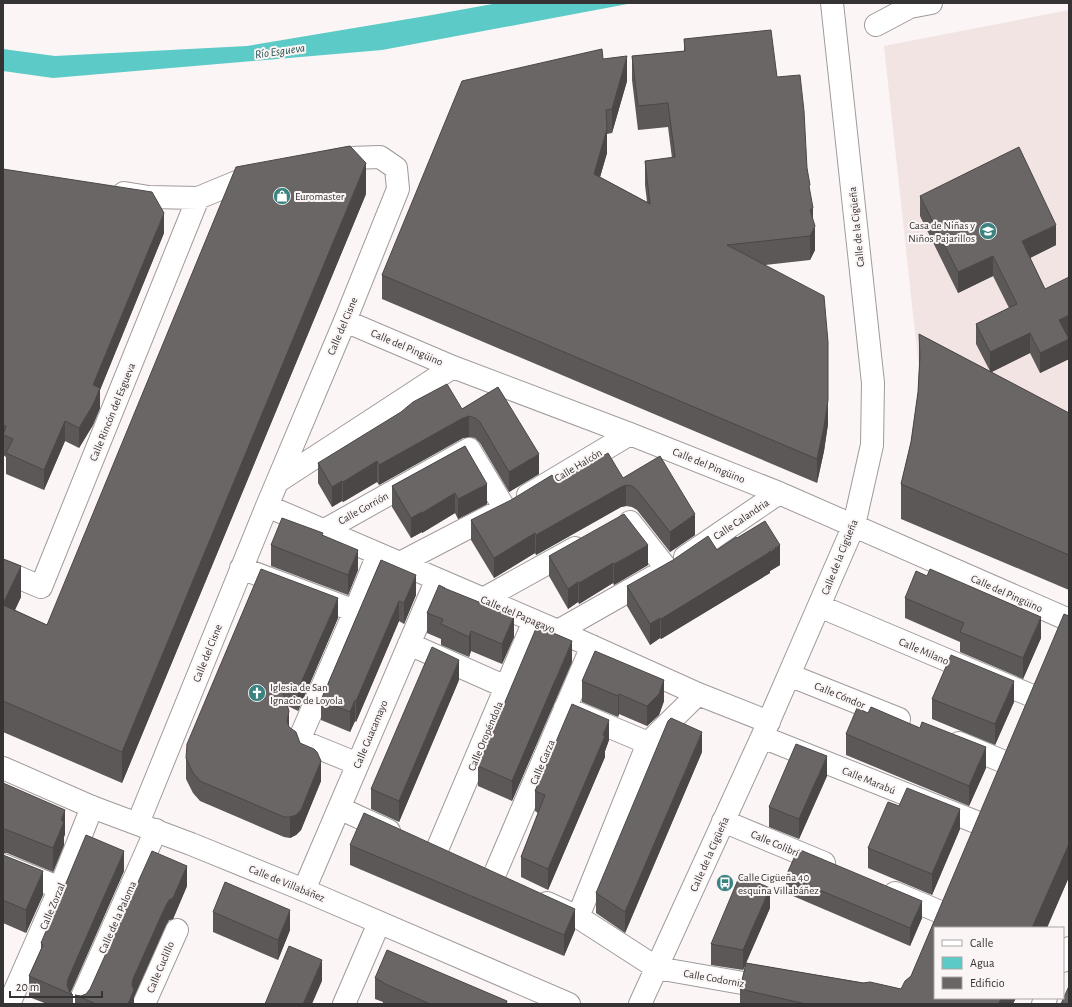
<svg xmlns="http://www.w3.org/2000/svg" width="1072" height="1007" font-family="'Alegreya Sans',sans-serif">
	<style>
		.built { fill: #f2e4e3 }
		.water { fill: #5ccac7 }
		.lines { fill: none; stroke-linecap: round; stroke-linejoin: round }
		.minor-casing { stroke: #a09a9a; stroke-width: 24 }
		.major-casing { stroke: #a09a9a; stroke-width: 24 }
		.minor { stroke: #fff; stroke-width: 22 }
		.major { stroke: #fff; stroke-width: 22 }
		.wall { fill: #5c5858 }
		.shaded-wall { fill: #4b4747 }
		.building { fill: #6b6666; stroke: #4b4747 }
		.labels { text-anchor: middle; stroke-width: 4; stroke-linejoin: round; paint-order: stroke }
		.poi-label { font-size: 11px; fill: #353333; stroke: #fbf5f5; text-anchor: start }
		.street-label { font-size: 11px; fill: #353333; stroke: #fbf5f5 }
		.water-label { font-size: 12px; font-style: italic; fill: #1f504e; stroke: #fbf5f5 }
	</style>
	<rect width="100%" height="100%" fill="#fbf5f5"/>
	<path class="built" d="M1069,10V448L919,369L884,46Z"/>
	<path class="water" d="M498,3H633L382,50L53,78L3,71V49L55,56L247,46L432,15Z"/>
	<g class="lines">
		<defs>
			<path id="minor" d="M876,25L910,7L931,3
				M124,193L149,197L198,198L244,179L258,176
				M345,321L453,367L630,434L779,493L1069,620
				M277,482L453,367
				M528,495L630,434
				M267,506L558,631L698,694L769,722
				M630,522L667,569
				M323,531L469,449L505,509
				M685,557L779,493
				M400,563L498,512
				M241,568L355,611L299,740L358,764
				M3,571L41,587L198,198
				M483,599L575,548
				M819,606L1030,695
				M355,611L378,554
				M558,631L653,577
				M409,644L506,687
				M789,675L899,719
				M762,737L976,822
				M648,743L698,694
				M959,743L1002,761
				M339,808L389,831
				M723,821L824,863
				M138,823L267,506L345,321L398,189L396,168L380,157L350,158L333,161
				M436,852L534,621
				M3,865L60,888
				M493,878L592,646
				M304,890L437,579
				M895,893L938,911
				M547,903L578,917L648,743L565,708
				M578,917L657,968L771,988
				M1063,961L1069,948
				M9,1004L60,888L92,807
				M79,1004L156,830
				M144,1004L177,930
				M344,1004L379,923
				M640,1004L762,737L854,525L872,445L873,383L832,3
				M1043,1004L1046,998"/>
			<path id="major" d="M3,768L92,807L191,844L304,890L569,1004"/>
		</defs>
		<use href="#minor" class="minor-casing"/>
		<use href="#major" class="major-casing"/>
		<use href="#minor" class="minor"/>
		<use href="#major" class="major"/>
	</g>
	<path class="wall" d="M684,39L777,77L807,168L813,221L815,250L810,260L765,265L828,424L824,451L817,483L382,299V275L603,59L627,81L612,133L607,134V153L600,177L647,202L645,185V161L672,158L668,127L638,130L632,80V56L684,51Z
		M3,169L164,233L100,390V408L93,425L79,448L65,441L44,490L6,474V457L3,455Z
		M366,194L122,783L3,732V559L21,597L15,610L47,625Z
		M920,196L1056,245L1030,258L1045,289L1069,335L1067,336L1069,359L1040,373L1030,353L991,372L1069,413V590L901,519V484L911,442L918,392L919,370V334L990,371L976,344V324L1009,308L993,276L958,293L920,216Z
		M498,387L539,474L509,492L480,443L475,438L469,437L463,438L379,485L377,482L343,502L342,501L332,507L318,483V463L462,409Z
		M465,446L487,504L458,519L455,513L422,533V532L411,538L392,507V486Z
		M623,478L695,535L670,552L637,510L632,507L626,506L621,507L536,555L535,553L494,578L471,540V520L556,483Z
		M323,535L358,570L348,595L271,566V545Z
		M737,538L780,565L770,571V573L661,639L660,638L650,645L627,606V586L717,550Z
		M549,556L648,565L614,585L613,583L579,604L578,602L568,609L549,576Z
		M381,560L416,595L404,624L399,621L356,722L355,721L350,732L321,720V700Z
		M445,589L514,637L502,664L471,651L469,657L441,645V639L427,633V613Z
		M905,598L1041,638L1023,679L960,652V642L905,618Z
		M1069,616V877L1013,1004H740V989L746,964L743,970L711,965V944L770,908L746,963L901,989L911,976Z
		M338,618L298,711L288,706L289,727L300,743L321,781L301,830L296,835L290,838L284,837L200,801L193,793L186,779V758Z
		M572,662L512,801L478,786V766Z
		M459,680L399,822L371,809V789Z
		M582,681L664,701L659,715L647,726L619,714L618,717L582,702Z
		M932,699L1014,702L995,745L932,719Z
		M868,713L986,768L969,806L846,755V734Z
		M609,740L605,751V757L548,890L521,877V857L538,813L535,811V791Z
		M702,752L625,933L596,913V893Z
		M827,776L799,839L769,827V807Z
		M3,783L65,834L64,837V845L53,872L7,853H3Z
		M960,829L932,895L868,868V848Z
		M350,845L575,930L564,956L350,865Z
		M3,855L43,895L26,933L3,923Z
		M124,871L71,992L73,995V1004H47L29,997V976L41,949V943Z
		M786,876L922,918L910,946L786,893Z
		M187,886L173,919L169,920L166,925L134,997V1004H75V995L81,996L86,994Z
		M213,912L290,930L278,960L213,932Z
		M375,978L507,1004H383V1002L375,999Z"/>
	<path class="shaded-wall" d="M627,56V81L612,133V109Z
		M607,129V153L594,198V174Z
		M366,163V194L122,783V752Z
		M813,208V230L815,226V250L810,260V210Z
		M164,213V233L100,390V408L93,425L79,448V428L93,385Z
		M1056,225V245L1022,262V241Z
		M993,256V276L958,293V272Z
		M1069,315V335L1059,340V320Z
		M1030,333V353L990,373V352Z
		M1069,339V359L1040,373V353Z
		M828,400V424L824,451L817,483V459Z
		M469,416V437L463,438L379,485V465L463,418Z
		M65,421V441L44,490V470Z
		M539,454V474L509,492V472Z
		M377,461V482L343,502V482Z
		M342,481V501L332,507V487Z
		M487,484V504L458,519V499Z
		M626,485V506L621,507L536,555V535L621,487Z
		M455,493V513L422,533V513Z
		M422,512V532L411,538V518Z
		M695,514V535L670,552V532Z
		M535,533V553L494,578V558Z
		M648,545V565L614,585V564Z
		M780,545V565L770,571V573L661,639V619Z
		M358,550V570L348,595V575Z
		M613,563V583L579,604V583Z
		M21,566V597L3,635V604Z
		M416,575V595L404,624V603Z
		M578,582V602L568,609V589Z
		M338,598V618L298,711V690Z
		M399,601V621L356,722V701Z
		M514,616V637L502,664V644Z
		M1041,617V638L1023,679V658Z
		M660,618V638L650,645V624Z
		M471,631V651L469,657V637Z
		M572,641V662L512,801V781Z
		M459,660V680L399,822V801Z
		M664,680V701L659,715L647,726V706Z
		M1014,681V702L995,745V724Z
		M619,694V714L618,717V696Z
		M355,700V721L350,732V712Z
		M289,711V731L287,721Z
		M609,720V740L605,751V757L548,890V869Z
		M702,732V752L625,933V912Z
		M986,747V768L969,806V786Z
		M827,756V776L799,839V819Z
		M321,761V781L301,830L296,835L290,838V817Z
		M960,809V829L932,895V874Z
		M65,810V834L64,837V845L53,872V848L61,820Z
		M1069,844V877L1047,928H1032Z
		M124,851V871L70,993L67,985L68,979Z
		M187,866V886L173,919L169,920L166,925L134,997V1004H128L133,979L166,905Z
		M43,871V895L26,933V910Z
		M770,888V908L743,970V950Z
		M922,901V918L910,946V928Z
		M575,909V930L564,956V935Z
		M290,910V930L278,960V940Z
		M322,960V981L312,1004H303Z
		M1001,998H1016L1013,1004H999Z"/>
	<path class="building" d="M771,30L777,77L800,75L804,111L807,168L810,185L809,186L813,208L810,210L815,226L810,236L727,245L824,296L828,342V400L824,427L817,459L382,275L462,81L602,49L603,59L627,56L612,109L606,110L607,129L594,174L650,204L645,161L675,157L668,103L638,106L632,56L685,51L684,39Z
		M350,146L366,163L122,752L3,701V605L47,625L236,167Z
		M1019,147L1056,225L1022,241L1045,289L1069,277V315L1059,320L1069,339L1040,353L1030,333L990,352L976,324L1017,304L993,256L958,272L920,196Z
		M3,169L152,192L164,213L93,385L100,388L93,405L79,428L65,421L44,470L6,453L13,439L3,435L6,426L3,425Z
		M919,334L1069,413V555L901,484L911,442L918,392L920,355Z
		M447,384L462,409L498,387L539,454L509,472L480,422L475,418L469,416L463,418L379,465L377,461L343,482L342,481L332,487L318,463L401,412L413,402Z
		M465,446L487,484L458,499L455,493L422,513V512L411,518L392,486Z
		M608,453L623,478L660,456L695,514L670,532L637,490L632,486L626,485L621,487L536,535L535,533L494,558L471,520L511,500L552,475L556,483Z
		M624,514L648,545L614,564L613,563L579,583L578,582L568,589L549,556Z
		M282,518L323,533L322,535L358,550L348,575L271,545Z
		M765,521L780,545L769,551L770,552L661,619L660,618L650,624L627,586L673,560L708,536L717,550L736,537L737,538Z
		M3,559L21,566L3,604Z
		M381,560L416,575L404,603L399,601L356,701L355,700L350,712L321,700Z
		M261,569L338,598L298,690L280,683L289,711L287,721L289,727L296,732L300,743L314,749L317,752L321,761L301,810L296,815L290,817H284L200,781L193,773L186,758L187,744Z
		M930,569L1041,617L1023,658L960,632L964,623L905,598L916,571L927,576Z
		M439,585L445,588H444L514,616L502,644L471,631L469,637L441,624L443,619L427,613Z
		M1064,614L1069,616V844L1032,928H935V998H1001L999,1004H806L740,989L746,963L863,983L870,982L901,989L905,981L911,976Z
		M537,626L572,641L512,781L478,766Z
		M432,647L459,660L399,801L371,789Z
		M595,651L664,680L659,694L647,706L619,694L618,696L582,681Z
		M951,655L1014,681L995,724L932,699Z
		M572,704L609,720L603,735L605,736L548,869L521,857L545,795L535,791Z
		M871,707L920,728L922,722L986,747L969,786L846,734L857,708L868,713Z
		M671,718L702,732L625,912L596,893L668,721Z
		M796,744L827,756L799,819L769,807Z
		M3,783L65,810L61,820L64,822L53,848L7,830L3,829Z
		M907,788L960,809L932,874L868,848L888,802L899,806Z
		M364,813L575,909L564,935L350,845Z
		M86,835L124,851L68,979L67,985L69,991L73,995L29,976L43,945L41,943Z
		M798,849L922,901L910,928L786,876Z
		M152,851L187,866L173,898L169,900L166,905L133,979L132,985L134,990L128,1004H94V1003L75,995L81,996L86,994L90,989Z
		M3,855L43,871L26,910L3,900Z
		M740,875L770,888L743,950L711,944Z
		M225,882L290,910L278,940L213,912Z
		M289,946L322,960L303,1004H265Z
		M387,950L507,1001L506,1004H430L383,983V982L375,978Z
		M1069,986V1004H1061Z"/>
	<defs>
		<symbol id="shop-disc" viewBox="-11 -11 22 22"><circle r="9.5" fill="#3b8381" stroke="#fbf5f5"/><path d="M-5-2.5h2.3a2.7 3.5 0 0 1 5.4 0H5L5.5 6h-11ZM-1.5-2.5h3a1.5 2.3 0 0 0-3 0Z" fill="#fff"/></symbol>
		<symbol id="school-disc" viewBox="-11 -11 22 22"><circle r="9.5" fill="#3b8381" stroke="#fbf5f5"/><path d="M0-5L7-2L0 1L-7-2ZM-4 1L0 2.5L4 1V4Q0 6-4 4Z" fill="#fff"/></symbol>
		<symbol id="church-disc" viewBox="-11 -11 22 22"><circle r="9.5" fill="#3b8381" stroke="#fbf5f5"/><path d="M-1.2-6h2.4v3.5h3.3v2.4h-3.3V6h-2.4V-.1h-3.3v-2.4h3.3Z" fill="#fff"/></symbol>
		<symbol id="bus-disc" viewBox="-11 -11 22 22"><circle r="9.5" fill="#3b8381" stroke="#fbf5f5"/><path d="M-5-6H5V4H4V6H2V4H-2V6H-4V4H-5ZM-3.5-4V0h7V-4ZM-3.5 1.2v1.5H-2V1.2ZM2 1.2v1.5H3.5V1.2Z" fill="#fff"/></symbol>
	</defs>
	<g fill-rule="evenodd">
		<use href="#shop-disc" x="272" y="186" width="20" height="20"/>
		<use href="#school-disc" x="978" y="221" width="20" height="20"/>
		<use href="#church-disc" x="247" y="683" width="20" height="20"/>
		<use href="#bus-disc" x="715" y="873" width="20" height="20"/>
	</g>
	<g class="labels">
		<g class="poi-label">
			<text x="295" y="200">Euromaster</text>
			<text x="975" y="229" text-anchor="end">Casa de Niñas y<tspan x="975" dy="13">Niños Pajarillos</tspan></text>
			<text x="270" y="691">Iglesia de San<tspan x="270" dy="13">Ignacio de Loyola</tspan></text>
			<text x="738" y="881">Calle Cigüeña 40<tspan x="738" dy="13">esquina Villabáñez</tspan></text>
		</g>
		<g class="street-label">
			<text transform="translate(856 227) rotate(-96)" y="4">Calle de la Cigüeña</text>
			<text transform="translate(342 326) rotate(-67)" y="4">Calle del Cisne</text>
			<text transform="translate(407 347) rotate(23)" y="4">Calle del Pingüino</text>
			<text transform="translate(112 412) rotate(-68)" y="4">Calle Rincón del Esgueva</text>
			<text transform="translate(578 465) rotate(-31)" y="4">Calle Halcón</text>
			<text transform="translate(709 465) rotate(22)" y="4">Calle del Pingüino</text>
			<text transform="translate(363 508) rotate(-29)" y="4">Calle Gorrión</text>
			<text transform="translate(741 519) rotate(-34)" y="4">Calle Calandria</text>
			<text transform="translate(839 557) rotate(-68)" y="4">Calle de la Cigüeña</text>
			<text transform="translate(1007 593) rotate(24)" y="4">Calle del Pingüino</text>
			<text transform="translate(518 614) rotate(23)" y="4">Calle del Papagayo</text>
			<text transform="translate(924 651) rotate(23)" y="4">Calle Milano</text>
			<text transform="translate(207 653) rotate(-68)" y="4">Calle del Cisne</text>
			<text transform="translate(840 695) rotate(22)" y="4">Calle Cóndor</text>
			<text transform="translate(370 734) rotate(-67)" y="4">Calle Guacamayo</text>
			<text transform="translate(485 736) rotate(-67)" y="4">Calle Oropéndola</text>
			<text transform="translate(542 762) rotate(-67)" y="4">Calle Garza</text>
			<text transform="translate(869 780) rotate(22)" y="4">Calle Marabú</text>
			<text transform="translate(775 843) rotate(23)" y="4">Calle Colibrí</text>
			<text transform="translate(709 854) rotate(-66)" y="4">Calle de la Cigüeña</text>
			<text transform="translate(287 883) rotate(22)" y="4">Calle de Villabáñez</text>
			<text transform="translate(52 906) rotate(-67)" y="4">Calle Zorzal</text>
			<text transform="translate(117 917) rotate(-66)" y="4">Calle de la Paloma</text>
			<text transform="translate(160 967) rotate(-67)" y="4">Calle Cuclillo</text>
			<text transform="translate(714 978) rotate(10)" y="4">Calle Codorniz</text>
		</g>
		<g class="water-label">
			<text transform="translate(280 51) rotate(-8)" y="4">Río Esgueva</text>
		</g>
	</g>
	<rect width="1072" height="1007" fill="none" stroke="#353333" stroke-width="8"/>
	<rect x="934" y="927" width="130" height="72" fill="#fbf5f5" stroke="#aca7a7"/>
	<rect x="942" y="940" width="20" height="6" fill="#ffffff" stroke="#aca7a7"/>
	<text x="970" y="947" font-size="12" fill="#353333">Calle</text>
	<rect x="942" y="957" width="20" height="12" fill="#5ccac7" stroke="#aca7a7"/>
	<text x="970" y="967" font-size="12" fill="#353333">Agua</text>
	<rect x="942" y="977" width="20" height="12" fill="#6b6666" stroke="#aca7a7"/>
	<text x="970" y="987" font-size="12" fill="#353333">Edificio</text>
	<path d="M10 991v6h92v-6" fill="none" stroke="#353333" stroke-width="2"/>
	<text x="16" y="991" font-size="12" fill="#353333" stroke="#fbf5f5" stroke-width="3" paint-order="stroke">20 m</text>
</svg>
